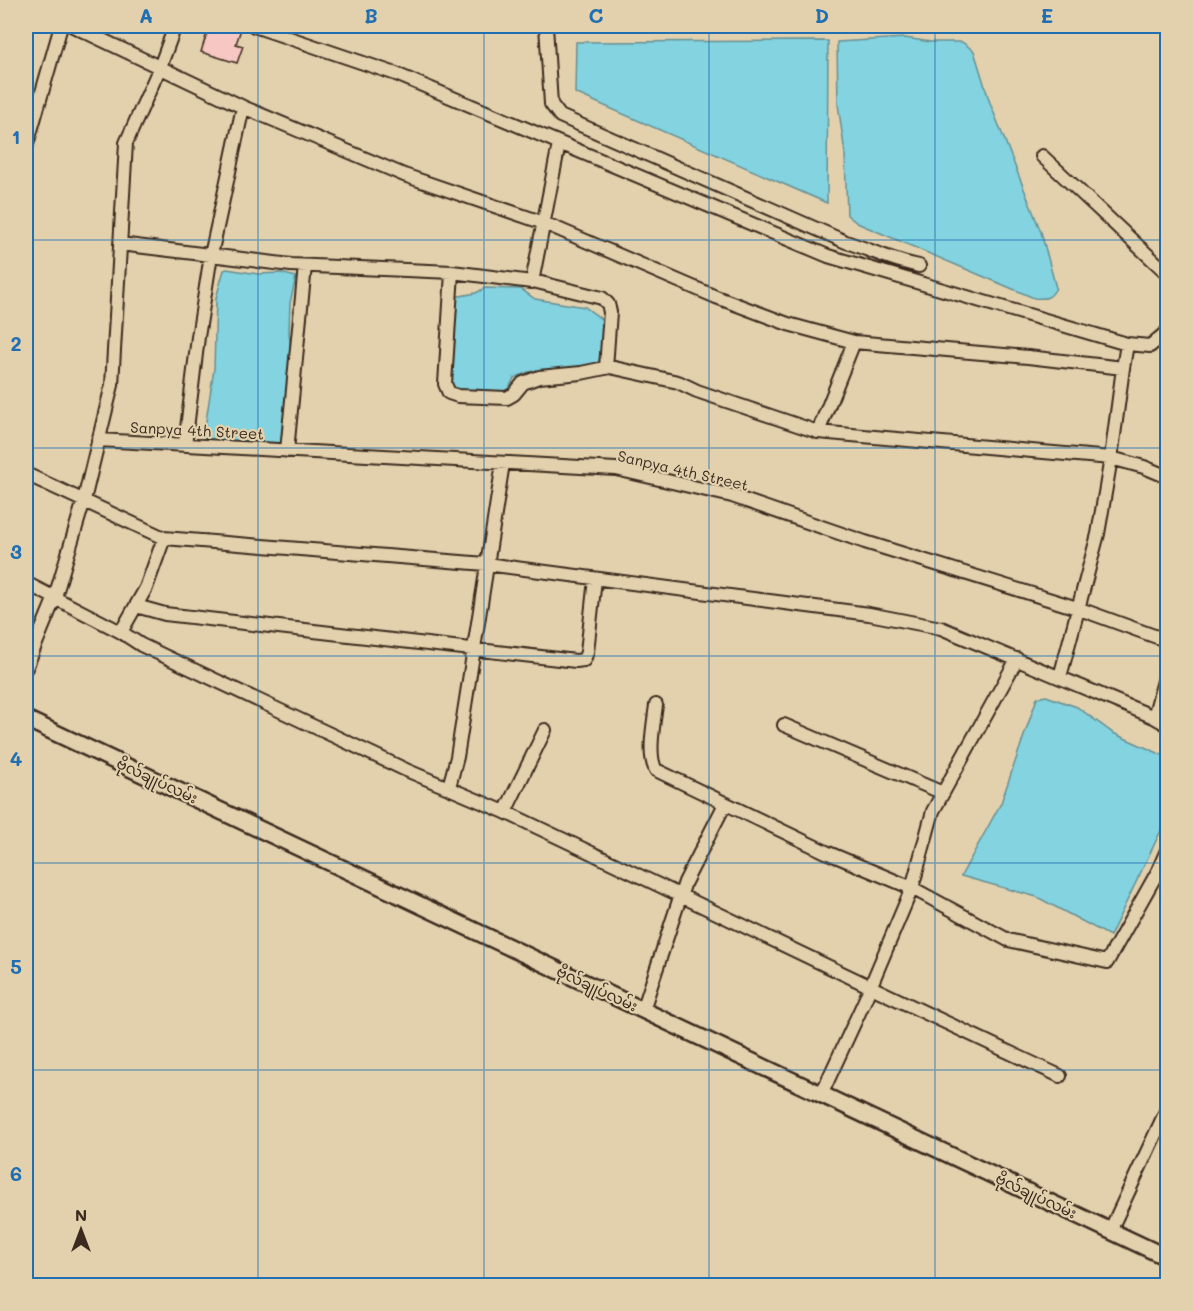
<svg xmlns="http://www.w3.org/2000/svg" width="1193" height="1311" font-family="Mali,'Noto Sans Myanmar',sans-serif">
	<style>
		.water { fill: #83d3e0; stroke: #668f92; stroke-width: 1.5 }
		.building { fill: #f7c7c3; stroke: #3b2a1e; stroke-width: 1.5 }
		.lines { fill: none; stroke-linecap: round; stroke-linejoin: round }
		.minor-casing { stroke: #3b2a1e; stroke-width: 16 }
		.tertiary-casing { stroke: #3b2a1e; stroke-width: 20 }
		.minor { stroke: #e3d1ae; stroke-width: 12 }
		.tertiary { stroke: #e3d1ae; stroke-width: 15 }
		.grid { fill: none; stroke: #1f6fb2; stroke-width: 1.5; stroke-opacity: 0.55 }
		.labels { text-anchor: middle; stroke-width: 4.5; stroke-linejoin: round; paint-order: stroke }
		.street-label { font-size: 15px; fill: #3b2a1e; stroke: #e3d1ae }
		.neatline { fill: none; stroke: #1f6fb2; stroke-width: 2 }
		.grid-label { font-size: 20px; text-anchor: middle; font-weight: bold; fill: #1f6fb2 }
	</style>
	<rect width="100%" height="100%" fill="#e3d1ae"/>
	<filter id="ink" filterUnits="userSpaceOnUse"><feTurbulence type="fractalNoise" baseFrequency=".0167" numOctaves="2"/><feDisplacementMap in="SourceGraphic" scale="12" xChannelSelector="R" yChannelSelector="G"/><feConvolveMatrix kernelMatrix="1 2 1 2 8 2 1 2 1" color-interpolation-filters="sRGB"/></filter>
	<g filter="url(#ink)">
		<path class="water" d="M905,38L931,42H962L974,51L990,103L1041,232L1056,288C1050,299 1046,299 1034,298L857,223L847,215L845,154L838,104L837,42Z
			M828,41L827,203L575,93L576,42Z
			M227,269L258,274L281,273L296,277L290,303L289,333L292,362L282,443L205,439L204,434L214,369L216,298L224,270Z
			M485,288L521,289L535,299L585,307L601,319L606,331L603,351L596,366L587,371L556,369L528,372L514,378L507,392H456L452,388L449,377L455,339L453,327L455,297L476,293Z
			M1046,696L1077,707L1113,733L1167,757V818L1110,936L1037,897L961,876L1001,803L1037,698Z"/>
		<path class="building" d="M209,26H242L236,44L243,46L237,63L201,52Z"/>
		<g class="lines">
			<defs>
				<path id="minor" d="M73,26L243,107L404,175L544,223L716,297L788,324L854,342L1028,357L1123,368L1111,458L1144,467L1168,477
					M254,26L396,74L828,256L1127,344L1150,346L1168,331
					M546,26L551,104L560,116L846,242C871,250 893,261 919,266
					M26,148L61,26
					M1042,156L1168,274
					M120,244L291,265L452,272L532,282L559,144
					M452,272L445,384L449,393L458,396L507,398L514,394L523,383L539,377L581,373L610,367L678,382L697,391L818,432L1111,458L1098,534L1060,677
					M533,281L602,298L608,304L610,312L606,368
					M1123,368L1127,344
					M818,432L854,342
					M98,440L616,469L732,496L865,542L1077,608L1168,641
					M185,445L198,337L211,255L243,107
					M287,451L305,266
					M26,474L164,538L486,564L869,614L941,628L1154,717L1168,725
					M26,583L121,632L141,645L406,770L505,812L545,730
					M136,606L165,614L576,661L584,660L587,652L595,579
					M121,632L146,588L164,538
					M1017,659L933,811L912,888L1008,940L1107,962L1157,873L1168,848
					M26,668L55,597L84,500L112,385L126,143L160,67L175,26
					M656,705C654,722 647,756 656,770L826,852L912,888L864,1002L821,1095
					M1154,717L1168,666
					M784,725L943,793
					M449,787L457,757L503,463
					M505,812C690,899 874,990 1060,1076
					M643,1010L685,882L725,804
					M1110,1231L1168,1107"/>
				<path id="tertiary" d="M26,719L1168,1258"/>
			</defs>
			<use href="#minor" class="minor-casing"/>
			<use href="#tertiary" class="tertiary-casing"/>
			<use href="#minor" class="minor"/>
			<use href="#tertiary" class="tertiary"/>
		</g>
	</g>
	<path class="grid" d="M258,26V1286M484,26V1286M709,26V1286M935,26V1286M26,240H1168M26,448H1168M26,656H1168M26,863H1168M26,1070H1168"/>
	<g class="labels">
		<g class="street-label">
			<text transform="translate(197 431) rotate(3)" y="5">Sanpya 4th Street</text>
			<text transform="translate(683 471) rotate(13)" y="5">Sanpya 4th Street</text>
			<text transform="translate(157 781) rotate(25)" y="5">ဗိုလ်ချုပ်လမ်း</text>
			<text transform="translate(597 989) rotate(25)" y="5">ဗိုလ်ချုပ်လမ်း</text>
			<text transform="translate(1036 1196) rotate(25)" y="5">ဗိုလ်ချုပ်လမ်း</text>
		</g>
	</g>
	<rect width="1193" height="1311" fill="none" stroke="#e3d1ae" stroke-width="66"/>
	<g transform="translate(81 1230)" stroke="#e3d1ae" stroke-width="4.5" paint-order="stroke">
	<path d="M0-4.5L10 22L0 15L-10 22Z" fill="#3b2a1e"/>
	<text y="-9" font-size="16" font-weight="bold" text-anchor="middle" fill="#3b2a1e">N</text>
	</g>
	<rect x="33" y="33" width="1127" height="1245" class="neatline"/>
	<g class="grid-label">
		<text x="146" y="23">A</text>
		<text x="371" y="23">B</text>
		<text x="596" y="23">C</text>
		<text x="822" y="23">D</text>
		<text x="1047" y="23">E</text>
		<text x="16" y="144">1</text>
		<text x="16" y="351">2</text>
		<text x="16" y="559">3</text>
		<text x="16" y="766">4</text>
		<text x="16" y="974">5</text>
		<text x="16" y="1181">6</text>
	</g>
</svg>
